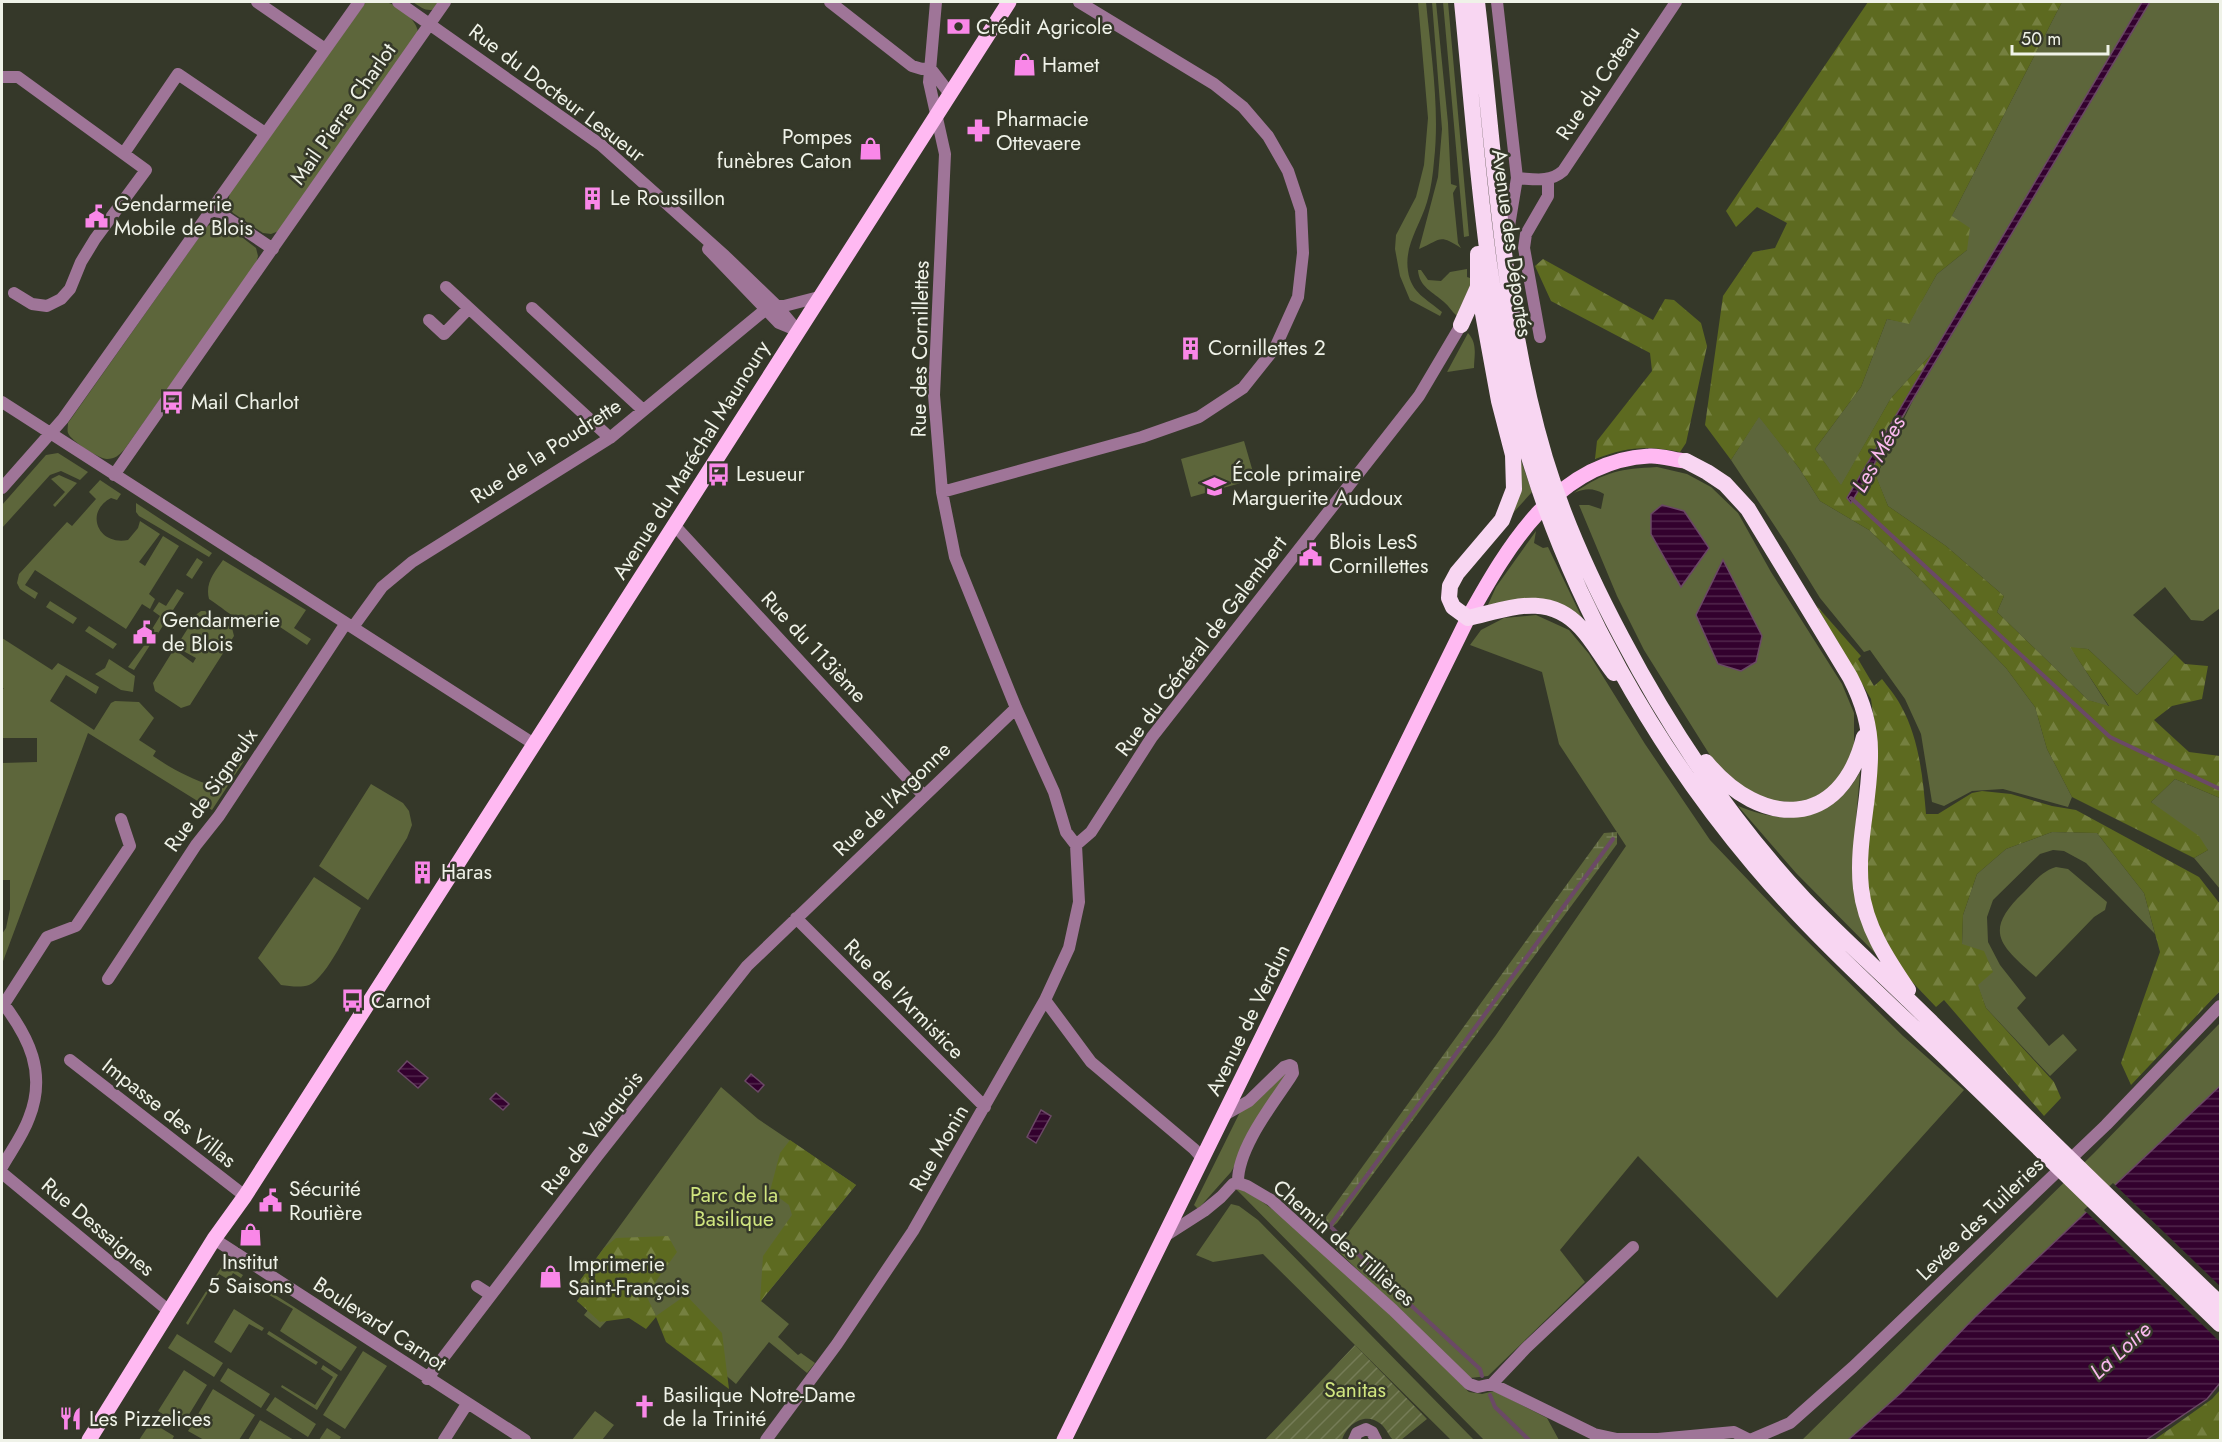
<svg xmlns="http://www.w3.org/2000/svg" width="2222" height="1442" font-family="Jost,sans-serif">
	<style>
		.green { fill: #5d663b; fill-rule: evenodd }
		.forest { fill: url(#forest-firs) }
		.wetland { fill: url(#wetland-marsh) }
		.garden { fill: url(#garden-furrows) }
		.water { fill: url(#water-rules); stroke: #6b4966; stroke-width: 1.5 }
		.pier { fill: #353829 }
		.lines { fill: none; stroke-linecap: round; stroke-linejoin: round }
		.stream { stroke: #6b4966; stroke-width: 4 }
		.minor { stroke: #9f7598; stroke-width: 12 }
		.primary { stroke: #ffb9f2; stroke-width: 15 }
		.trunk { stroke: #f8d6f2; stroke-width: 16 }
		.labels { text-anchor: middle; stroke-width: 5; stroke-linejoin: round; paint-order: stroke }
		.poi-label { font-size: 21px; fill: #eff2e8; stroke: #353829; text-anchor: start }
		.street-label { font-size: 21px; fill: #eff2e8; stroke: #353829 }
		.park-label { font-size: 21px; fill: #d0e57f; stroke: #353829 }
		.water-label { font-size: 22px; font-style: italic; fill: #fbb9ef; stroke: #353829 }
	</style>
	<defs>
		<pattern id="forest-firs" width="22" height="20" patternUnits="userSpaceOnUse" patternTransform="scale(1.5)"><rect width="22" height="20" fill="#5d6a20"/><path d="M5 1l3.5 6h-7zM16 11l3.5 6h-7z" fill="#758040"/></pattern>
		<pattern id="wetland-marsh" width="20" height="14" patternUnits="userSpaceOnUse" patternTransform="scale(1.5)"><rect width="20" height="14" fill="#5d663b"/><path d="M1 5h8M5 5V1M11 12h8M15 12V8" fill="none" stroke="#757c57"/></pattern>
		<pattern id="garden-furrows" width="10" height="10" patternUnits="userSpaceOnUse" patternTransform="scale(1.5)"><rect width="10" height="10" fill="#5d663b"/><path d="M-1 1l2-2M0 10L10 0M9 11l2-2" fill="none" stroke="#757c57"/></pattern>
		<pattern id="water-rules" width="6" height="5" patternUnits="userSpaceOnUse" patternTransform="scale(1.5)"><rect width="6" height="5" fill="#33012e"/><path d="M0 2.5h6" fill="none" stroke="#51264c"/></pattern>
	</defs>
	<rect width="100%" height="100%" fill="#353829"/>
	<path class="green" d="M366,2C372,2 380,0 386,2C398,5 417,20 418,32L279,231L271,234L263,233L233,213L228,206L230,191Z
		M413,2H443L437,9C426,12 422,8 413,2Z
		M1418,2H1426C1431,54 1440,109 1434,161C1433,174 1431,189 1427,202C1420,226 1404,245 1408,271C1411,293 1427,299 1442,312L1440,316L1410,300L1400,276L1395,249L1396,235L1416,197L1424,165L1428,118Z
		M1432,2H1436L1448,123L1451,184L1457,186L1453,193L1458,243L1461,248C1438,233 1441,240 1419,249L1438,177L1442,129Z
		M1443,2H1448L1469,236L1464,237Z
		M2062,2H2142L1935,350L1891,398L1841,486L1815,449L1861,387L1887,319L1909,323L1937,274L1967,250L1952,216Z
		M2150,2H2220V608L2203,621L2191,620L2165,587L2133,615L2175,654L2137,695L2088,649L2071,648L2109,707L2088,700L1997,612L2004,596L1946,546L1888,506L1876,477L1913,400Z
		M216,223L226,225L256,248L258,256L256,264L124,450C119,455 115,459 107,459C99,459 71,441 68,433C67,431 68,426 68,423L207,226Z
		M1467,269V277L1473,279L1457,316C1452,312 1449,306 1444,302C1433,292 1419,287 1418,270H1421L1428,280L1441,281L1450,272Z
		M1468,333C1478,344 1474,356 1474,368L1447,372Z
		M1759,416L1799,468L1820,501L1869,530L1915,574L2006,668L2035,707L2047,749L2072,797L2068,807L2003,789L1972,791L1944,806L1932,802L1921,734L1905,699L1870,650L1864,652L1820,598L1786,543L1731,460Z
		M1244,441L1255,479L1191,497L1181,459Z
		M58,453L88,472L80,480L61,471L50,475L2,528V505L46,455Z
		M1519,455L1532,492L1504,523Z
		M1657,467L1687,474L1711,487L1738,513L1771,572L1842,684L1854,713V747L1846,769L1834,784L1820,794L1801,803L1755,799L1713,760L1644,650L1617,596L1579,505H1589L1601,509L1604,494C1593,488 1586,488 1574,493C1606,471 1620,469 1657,467ZM1756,662L1741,671L1718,663Z
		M59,475L77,483L55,507L53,505L65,492L51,479Z
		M100,480L121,494L117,500L111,498C84,512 98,546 128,540L138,528L140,521L160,534L139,562L145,566L163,536L179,546L149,594L155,599L150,609L142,604L126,629L35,570L25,585L38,593L35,599L20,589L17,583L19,574L67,522L72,526L96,499L89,492Z
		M136,503L212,553L209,557L139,516L136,512Z
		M1536,531L1534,543L1543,548L1548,547L1583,620L1564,608L1487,607L1496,587Z
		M197,558L203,562L192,579L186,575Z
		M223,560L306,610L294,628L311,639L307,645L271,621C242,629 232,614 209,599C205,583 214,573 223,560Z
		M177,589L184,593L155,638L149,634L160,616L153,611L159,602L166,606Z
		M50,601L77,618L73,624L46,607Z
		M201,611H205L232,628L234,636L190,705L181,708L155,691L153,683L174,649L193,663L196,658L176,647L197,614Z
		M1536,615L1569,630L1589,654L1645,744L1710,840L1791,925L1903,1036L1964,1090L1777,1298L1638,1156L1560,1250L1585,1282L1488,1376L1470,1378L1336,1249L1496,1035L1626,846L1559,744L1542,672L1470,645L1481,630L1504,618Z
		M89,626L117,644L113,649L85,631Z
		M2,638L52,670L58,663L99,687L96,694L66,675L50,701L94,730L111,703L115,701L139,702L154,718L139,740L156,751L153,756C172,769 191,779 213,786L225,766L244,761L212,810L88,733L2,964V934L6,928L10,909V880H2V763L37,762V738H2V689H4L2,687Z
		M146,638L152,642L134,670L128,667L146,643L144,641Z
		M109,659L135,676L133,692L121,690L95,674L105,668Z
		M1860,772L1852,868L1879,957L1796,873L1738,806C1787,826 1832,822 1860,772Z
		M2175,779L2220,798V889L2194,858L2208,850L2151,802Z
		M371,784L403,803L409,811L412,825L407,838L368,900L319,866Z
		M2052,832L2097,833L2144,893L2155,934L2086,863L2064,851L2053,850L2040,854L1993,900L1987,917L1988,942L2000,965L2026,998L2017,1008L2049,1046L2063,1034L2077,1050L2050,1076L1986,1008L1962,944L1963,915L1977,874L2006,849Z
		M2056,867L2068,869L2107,902L2105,910L2094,917L2036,977C1999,945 1983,931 2024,892C2034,882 2042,871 2056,867Z
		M314,877L361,908C350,926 327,978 309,985C300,988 290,986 281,985L258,958Z
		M2220,1023V1086L1975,1317L1902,1392L1848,1440H1802L2094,1153Z
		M1282,1070L1286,1075L1231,1172L1198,1209L1194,1205L1240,1112Z
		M721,1087L758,1119L856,1185L761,1301L789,1324L778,1337L798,1355L801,1353L815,1363L807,1373L769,1342L736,1384L656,1316L633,1292L600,1328L584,1315L588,1310L577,1301L587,1288L579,1282Z
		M1234,1187C1263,1186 1439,1362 1469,1392L1482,1394L1494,1391L1547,1418L1559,1440H1484Z
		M1231,1204L1239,1206L1258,1220L1474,1440H1451L1263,1254L1213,1262L1196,1255Z
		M224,1263L243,1275L241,1278L233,1273L229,1280L219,1274L188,1325L186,1323Z
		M261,1286L357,1347L341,1371L280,1331L293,1309L259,1289Z
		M234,1309L264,1328L262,1331L249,1324L231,1353L214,1342Z
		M269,1331L318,1362L316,1365L267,1334Z
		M177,1334L223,1363L214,1377L168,1348Z
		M363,1351L387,1366L345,1429L323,1415Z
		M323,1365L338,1375L317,1410L281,1387L282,1385L315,1405L333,1377L321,1369Z
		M228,1368L270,1394L261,1408L220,1381Z
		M184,1370L207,1385L182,1426L158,1411Z
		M213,1389L255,1415L239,1440H204L188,1431Z
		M275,1397L316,1424L308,1437L266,1410Z
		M595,1411L614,1425L602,1440H572Z
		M260,1420L294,1440H248Z
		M151,1422L174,1436L172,1440H139Z
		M327,1428L341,1437L339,1440H319Z"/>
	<path class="forest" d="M1868,2H2062L1952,216L1970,228L1967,250L1937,274L1909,324L1887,319L1861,387L1815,449L1841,485L1891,398L1935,350L1876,476L1888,506L1946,546L2004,596L1997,612L2088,700L2109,706L2070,647L2088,649L2137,695L2175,654L2185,664L2208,666L2202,699L2172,706L2154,720L2189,752L2220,756V798L2175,779L2151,802L2199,836L2208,850L2194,858L2072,797L2047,749L2035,707L2006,668L1915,574L1869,530L1820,501L1799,468L1759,417L1731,460L1705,425L1723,296L1753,252L1775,248L1787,223L1757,207L1736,227L1726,211Z
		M1543,259L1653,320L1665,299L1674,300L1701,323L1707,346L1686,443L1680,452C1646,445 1627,447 1595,459L1597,441L1652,371L1650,353L1551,301L1535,266Z
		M1816,605L1861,656L1858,659L1874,686L1882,679C1888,687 1896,696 1901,706C1919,738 1923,778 1926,814H1938L1972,793L1982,791L2011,794L2052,806L2076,810L2199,877L2220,904V991L2131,1085L2121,1063L2160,952L2144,893L2097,833L2052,832L2006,849L1977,874L1963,915L1962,944L1984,951L1993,972L1978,985L1986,1008L2054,1082L2061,1098L2044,1116L1944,1000L1936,1007L1897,966L1876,928L1864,885L1877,744L1871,699Z
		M790,1140L856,1185L760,1302L763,1256L792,1215L789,1205L770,1191L780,1153Z
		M668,1236L677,1252L646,1295L656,1316L686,1295L722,1333L729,1389L666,1342L656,1317L646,1329L629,1318L600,1322L577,1301L587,1288L579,1282L604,1248L616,1238Z
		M2220,1390V1440H2154L2212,1399Z"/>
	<path class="wetland" d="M1617,832V844L1337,1223L1327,1231L1326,1217L1604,833Z"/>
	<path class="garden" d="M1355,1345L1427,1419L1401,1440H1393C1389,1436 1386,1428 1381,1424C1365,1411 1347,1424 1342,1440H1265Z"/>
	<path class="water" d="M2142,2H2150L1851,503L1847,498L1848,496Z
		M1662,505L1684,511L1709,548L1681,587L1651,534V514Z
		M1723,560L1762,636L1756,662L1741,671L1718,664L1696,615Z
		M407,1061L428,1078L418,1088L398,1071Z
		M751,1074L764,1085L758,1092L745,1081Z
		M2220,1086V1383L2207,1399L2146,1440H1848L1902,1392L1975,1317Z
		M496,1093L509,1104L503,1110L490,1099Z
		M1041,1110L1051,1116L1036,1143L1027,1137Z"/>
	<path class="pier" d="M2113,1183L2220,1286V1342L2084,1210Z"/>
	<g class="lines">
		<path class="stream" d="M1851,498L2110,737L2220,789
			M1482,1376L1480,1369L1390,1286L1330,1226L1613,839
			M1490,1395L1495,1407L1529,1440"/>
		<path class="minor" d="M257,2L325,49
			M398,2L601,145L725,256L777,306L797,330
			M830,2L912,66L922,69L930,68
			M936,2L929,82L945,154L934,395L942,492L955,557L1016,708L1054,792L1066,832L1076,845
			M1497,2L1517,178L1507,238
			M930,68L950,94
			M2,77H18L146,170L95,239L81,262L70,289L61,299L47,306L32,304L14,293
			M124,153L178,74L265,133
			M1517,178C1534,179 1549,183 1563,171L1676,2
			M212,208L273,249
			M708,249L779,323L796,330
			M446,287L610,438
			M777,306H784L819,297
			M532,308L643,410
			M429,320L444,334L469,308
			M1540,337L1524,248L1526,234L1548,196V180
			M2,402L534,744
			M114,475L445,2
			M2,488L63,419L359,2
			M942,492L1142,437L1199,417L1243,388L1275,348L1298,297L1303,253L1301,210L1288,171L1268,136L1243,107L1214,84L1079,2
			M675,526L923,795
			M353,627L382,587L412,562L610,438L765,310
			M1076,845L1091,832L1152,737L1419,396L1461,325
			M796,918L985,1107
			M108,979L196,845L219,816L346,623
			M1045,1000L1091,1062L1194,1149L1203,1159
			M2,1002C29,1037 47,1073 29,1118C23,1135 11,1151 2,1167
			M4,1004L47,937L76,926L130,846L121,819
			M70,1060L245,1196
			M1226,1114L1249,1101L1284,1067L1290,1065L1292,1066L1293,1073L1290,1078C1272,1105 1237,1149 1238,1183
			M2,1173L169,1311
			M1165,1236L1204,1211L1221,1197L1233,1184L1238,1183L1247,1186L1271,1200L1303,1229L1393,1310L1469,1384L1478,1387L1492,1384L1594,1434L1617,1439H1658L1734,1432L1750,1440L1790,1423L1853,1367L2106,1125L2220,1006
			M214,1239L525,1440
			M477,1286L491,1295
			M427,1379L598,1155L747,966L1016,708
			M1492,1384L1526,1348L1633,1247
			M444,1440L467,1404
			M766,1440L837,1344L913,1231L1045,1000L1069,948L1079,902L1076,845
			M1354,1440L1357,1433L1366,1429L1372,1432L1376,1440"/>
		<path class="primary" d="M89,1440L214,1239L245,1196L1009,2
			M1064,1440L1468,618C1508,546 1557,461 1649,456C1661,455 1674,460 1686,461"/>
		<path class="trunk" d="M1462,2C1477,152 1485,304 1527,450C1570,598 1655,748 1755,866C1813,935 1881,996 1946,1058C2037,1147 2129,1235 2220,1324
			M1477,2C1495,154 1501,310 1545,458C1564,521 1591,580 1622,638C1672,733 1731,821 1805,900C1845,941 1888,979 1929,1020C2025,1116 2122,1210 2220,1304
			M1478,254V286L1499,401L1513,455L1514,489L1502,520L1457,573L1450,586L1449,598L1453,607L1468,618C1508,609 1548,591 1581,628C1594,642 1602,658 1614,673
			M1461,325L1478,287
			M1686,461L1707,472L1725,484L1748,509L1850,677C1862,700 1870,725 1870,751C1871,797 1856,842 1861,888C1865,926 1887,959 1908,990
			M1706,762C1761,829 1841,830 1864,737"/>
	</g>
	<defs>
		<symbol id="bank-bare" viewBox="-9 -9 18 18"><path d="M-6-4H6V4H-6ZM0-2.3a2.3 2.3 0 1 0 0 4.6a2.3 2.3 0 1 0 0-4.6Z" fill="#f987e8" stroke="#353829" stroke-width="2.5" paint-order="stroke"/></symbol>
		<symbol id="shop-bare" viewBox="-9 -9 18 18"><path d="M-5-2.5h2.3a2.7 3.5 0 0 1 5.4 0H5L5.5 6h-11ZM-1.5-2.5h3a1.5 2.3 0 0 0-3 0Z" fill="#f987e8" stroke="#353829" stroke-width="2.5" paint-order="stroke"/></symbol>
		<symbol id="pharmacy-bare" viewBox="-9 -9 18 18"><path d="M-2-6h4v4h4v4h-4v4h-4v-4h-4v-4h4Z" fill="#f987e8" stroke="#353829" stroke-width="2.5" paint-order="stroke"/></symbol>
		<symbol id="building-bare" viewBox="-9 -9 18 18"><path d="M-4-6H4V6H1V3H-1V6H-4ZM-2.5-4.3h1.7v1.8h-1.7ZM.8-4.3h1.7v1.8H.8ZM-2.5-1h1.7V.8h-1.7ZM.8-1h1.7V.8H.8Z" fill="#f987e8" stroke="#353829" stroke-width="2.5" paint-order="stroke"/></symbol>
		<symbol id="civic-bare" viewBox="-9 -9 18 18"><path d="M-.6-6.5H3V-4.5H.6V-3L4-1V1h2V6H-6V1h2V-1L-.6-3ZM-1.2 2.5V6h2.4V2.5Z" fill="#f987e8" stroke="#353829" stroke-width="2.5" paint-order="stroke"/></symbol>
		<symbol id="bus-bare" viewBox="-9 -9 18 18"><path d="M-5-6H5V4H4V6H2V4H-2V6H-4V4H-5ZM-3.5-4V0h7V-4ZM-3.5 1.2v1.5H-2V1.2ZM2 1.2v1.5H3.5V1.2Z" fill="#f987e8" stroke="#353829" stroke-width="2.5" paint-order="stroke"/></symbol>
		<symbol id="school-bare" viewBox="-9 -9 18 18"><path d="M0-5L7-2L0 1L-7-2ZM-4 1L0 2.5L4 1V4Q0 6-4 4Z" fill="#f987e8" stroke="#353829" stroke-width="2.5" paint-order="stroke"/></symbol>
		<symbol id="church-bare" viewBox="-9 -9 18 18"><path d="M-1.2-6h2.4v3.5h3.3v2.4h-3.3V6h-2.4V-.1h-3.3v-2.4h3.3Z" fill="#f987e8" stroke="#353829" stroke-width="2.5" paint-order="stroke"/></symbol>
		<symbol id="restaurant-bare" viewBox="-9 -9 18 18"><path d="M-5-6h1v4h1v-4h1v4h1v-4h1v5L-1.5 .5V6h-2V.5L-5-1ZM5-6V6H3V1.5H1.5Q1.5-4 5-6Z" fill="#f987e8" stroke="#353829" stroke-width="2.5" paint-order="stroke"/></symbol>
	</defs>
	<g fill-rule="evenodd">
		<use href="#bank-bare" x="942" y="10" width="33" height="33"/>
		<use href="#shop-bare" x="1008" y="48" width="33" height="33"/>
		<use href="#pharmacy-bare" x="962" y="114" width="33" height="33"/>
		<use href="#shop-bare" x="854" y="132" width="33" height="33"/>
		<use href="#building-bare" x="576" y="182" width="33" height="33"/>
		<use href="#civic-bare" x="80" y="200" width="33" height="33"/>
		<use href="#building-bare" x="1174" y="332" width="33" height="33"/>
		<use href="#bus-bare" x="156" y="386" width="33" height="33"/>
		<use href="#bus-bare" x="702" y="458" width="33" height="33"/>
		<use href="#school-bare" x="1198" y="470" width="33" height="33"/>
		<use href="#civic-bare" x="1294" y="538" width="33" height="33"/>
		<use href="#civic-bare" x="128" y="616" width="33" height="33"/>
		<use href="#building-bare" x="406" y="856" width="33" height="33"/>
		<use href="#bus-bare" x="336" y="984" width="33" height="33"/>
		<use href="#civic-bare" x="254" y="1184" width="33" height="33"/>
		<use href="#shop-bare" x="234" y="1218" width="33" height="33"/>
		<use href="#shop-bare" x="534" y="1260" width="33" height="33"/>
		<use href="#church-bare" x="628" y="1390" width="33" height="33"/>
		<use href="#restaurant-bare" x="54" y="1402" width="33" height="33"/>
	</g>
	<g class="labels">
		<g class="poi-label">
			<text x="976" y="34">Crédit Agricole</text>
			<text x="1042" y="72">Hamet</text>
			<text x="996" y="126">Pharmacie<tspan x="996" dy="24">Ottevaere</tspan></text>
			<text x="852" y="144" text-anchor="end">Pompes<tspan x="852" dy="24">funèbres Caton</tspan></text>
			<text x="610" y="205">Le Roussillon</text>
			<text x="114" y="211">Gendarmerie<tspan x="114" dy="24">Mobile de Blois</tspan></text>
			<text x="1208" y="355">Cornillettes 2</text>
			<text x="191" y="409">Mail Charlot</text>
			<text x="736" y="481">Lesueur</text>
			<text x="1232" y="481">École primaire<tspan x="1232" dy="24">Marguerite Audoux</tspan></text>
			<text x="1329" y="549">Blois LesS<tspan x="1329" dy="24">Cornillettes</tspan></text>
			<text x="162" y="627">Gendarmerie<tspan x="162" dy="24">de Blois</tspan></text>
			<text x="441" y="879">Haras</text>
			<text x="371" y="1008">Carnot</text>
			<text x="289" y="1196">Sécurité<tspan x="289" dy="24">Routière</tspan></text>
			<text x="250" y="1269" text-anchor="middle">Institut<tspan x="250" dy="24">5 Saisons</tspan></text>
			<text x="568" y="1271">Imprimerie<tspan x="568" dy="24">Saint-François</tspan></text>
			<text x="663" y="1402">Basilique Notre-Dame<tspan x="663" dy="24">de la Trinité</tspan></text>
			<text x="89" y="1426">Les Pizzelices</text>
		</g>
		<g class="street-label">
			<text transform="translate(1598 83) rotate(-56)" y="7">Rue du Coteau</text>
			<text transform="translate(557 93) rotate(37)" y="7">Rue du Docteur Lesueur</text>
			<text transform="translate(343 114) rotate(-55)" y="7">Mail Pierre Charlot</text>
			<text transform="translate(1512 243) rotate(82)" y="7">Avenue des Déportés</text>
			<text transform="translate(920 349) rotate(-89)" y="7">Rue des Cornillettes</text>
			<text transform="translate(546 451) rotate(-33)" y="7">Rue de la Poudrette</text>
			<text transform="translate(691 460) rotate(-58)" y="7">Avenue du Maréchal Maunoury</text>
			<text transform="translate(1201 646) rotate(-53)" y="7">Rue du Général de Galembert</text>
			<text transform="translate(814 647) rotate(47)" y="7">Rue du 113ième</text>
			<text transform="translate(211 790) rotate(-55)" y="7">Rue de Signeulx</text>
			<text transform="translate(892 799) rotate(-44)" y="7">Rue de l'Argonne</text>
			<text transform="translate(904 999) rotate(45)" y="7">Rue de l'Armistice</text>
			<text transform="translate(1248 1020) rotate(-64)" y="7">Avenue de Verdun</text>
			<text transform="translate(169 1113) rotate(38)" y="7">Impasse des Villas</text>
			<text transform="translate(592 1133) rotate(-52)" y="7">Rue de Vauquois</text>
			<text transform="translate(939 1148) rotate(-60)" y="7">Rue Monin</text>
			<text transform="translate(1980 1219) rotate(-44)" y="7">Levée des Tuileries</text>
			<text transform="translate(98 1227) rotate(40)" y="7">Rue Dessaignes</text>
			<text transform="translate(1344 1243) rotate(41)" y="7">Chemin des Tillières</text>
			<text transform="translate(380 1324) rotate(33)" y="7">Boulevard Carnot</text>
		</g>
		<g class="park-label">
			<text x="734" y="1202">Parc de la<tspan x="734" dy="24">Basilique</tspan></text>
			<text x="1355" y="1397">Sanitas</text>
		</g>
		<g class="water-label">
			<text transform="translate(1878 454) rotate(-60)" y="8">Les Mées</text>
			<text transform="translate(2120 1350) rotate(-42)" y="8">La Loire</text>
		</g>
	</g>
	<rect width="2222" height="1442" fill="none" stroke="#eff2e8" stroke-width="6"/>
	<path d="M2012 45v9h96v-9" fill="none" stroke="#eff2e8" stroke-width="3"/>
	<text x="2021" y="45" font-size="18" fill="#eff2e8" stroke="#353829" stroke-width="4.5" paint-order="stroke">50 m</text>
</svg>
